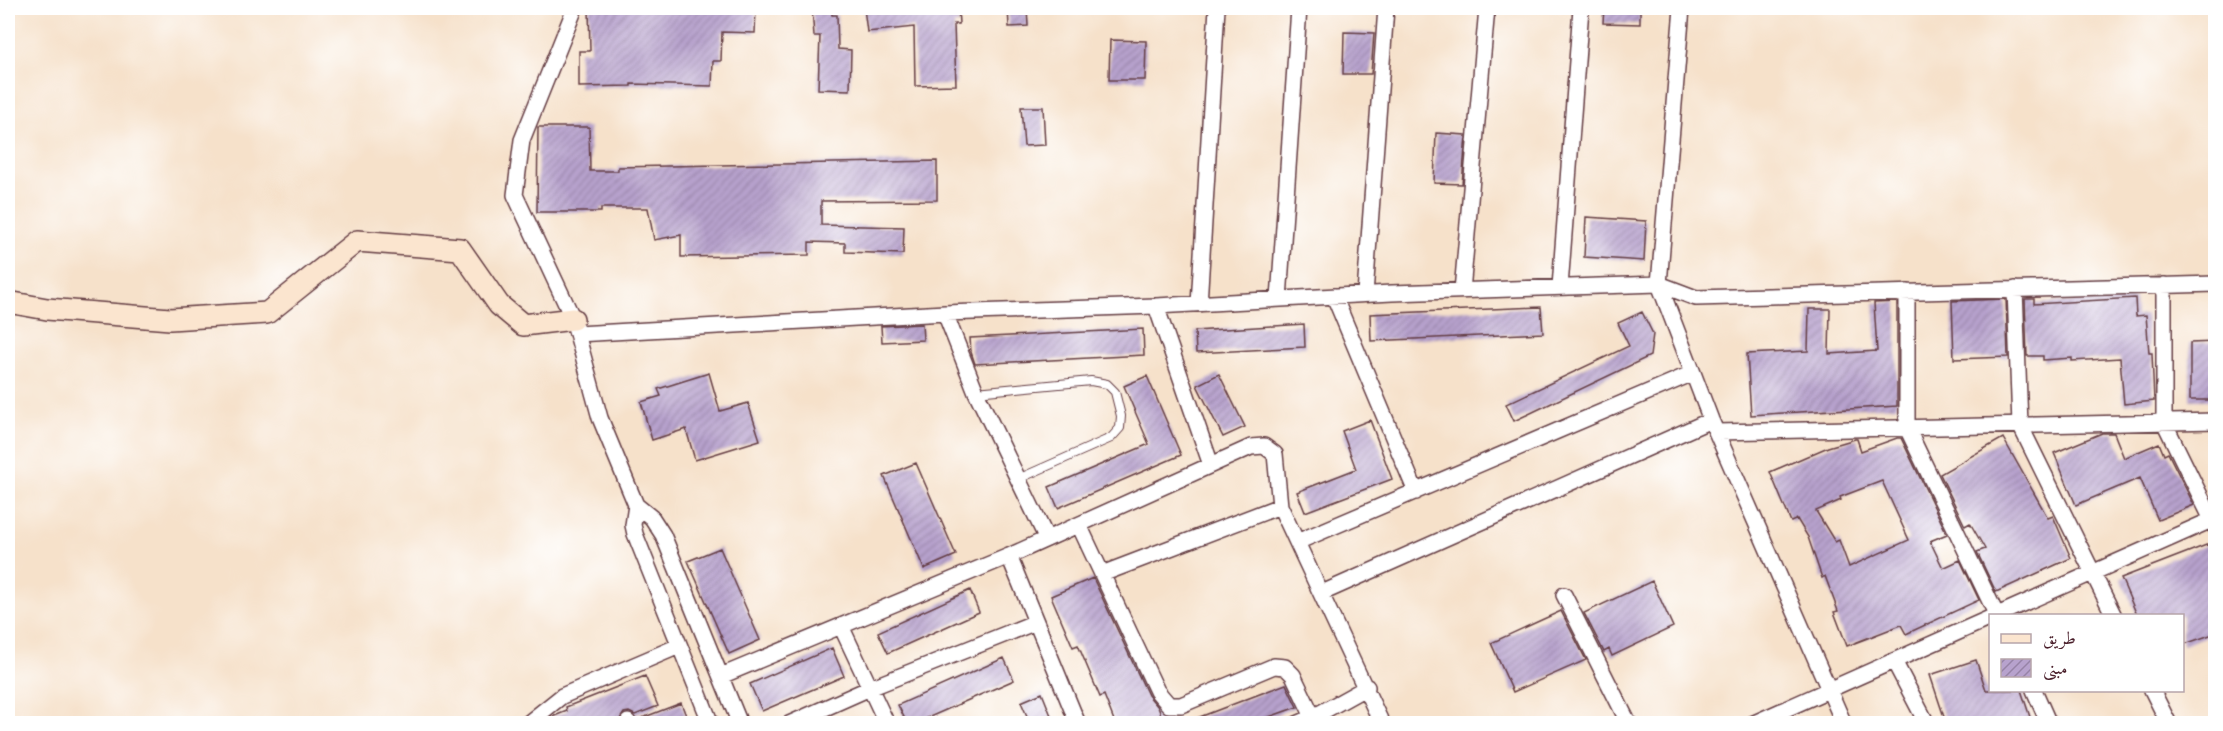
<svg xmlns="http://www.w3.org/2000/svg" width="2223" height="731" font-family="Cardo,Amiri,serif">
	<style>
		.building { fill: url(#building-hatch); fill-rule: evenodd }
		.lines { fill: none; stroke-linecap: round; stroke-linejoin: round }
		.lane-casing { stroke: #643c43; stroke-width: 10 }
		.street-casing { stroke: #643c43; stroke-width: 18 }
		.secondary-casing { stroke: #643c43; stroke-width: 24 }
		.lane { stroke: #fff; stroke-width: 8 }
		.street { stroke: #fff; stroke-width: 15 }
		.secondary { stroke: #fbe5cf; stroke-width: 21 }
	</style>
	<defs>
		<pattern id="building-hatch" width="6" height="6" patternUnits="userSpaceOnUse" patternTransform="scale(1.5)"><rect width="6" height="6" fill="#b7a2cd"/><path d="M-1 1l2-2M0 6l6-6M5 7l2-2" fill="none" stroke="#9783a7"/></pattern>
	</defs>
	<rect width="100%" height="100%" fill="#fff"/>
	<filter id="ink" filterUnits="userSpaceOnUse"><feTurbulence type="fractalNoise" baseFrequency=".0167" numOctaves="2"/><feDisplacementMap in="SourceGraphic" scale="12" xChannelSelector="R" yChannelSelector="G"/><feConvolveMatrix kernelMatrix="1 2 1 2 8 2 1 2 1" color-interpolation-filters="sRGB"/></filter>
	<filter id="wash" filterUnits="userSpaceOnUse"><feTurbulence type="fractalNoise" baseFrequency=".008" numOctaves="4" result="noise"/><feDisplacementMap in="SourceGraphic" scale="24" xChannelSelector="R" yChannelSelector="G"/><feGaussianBlur stdDeviation="1.35" result="paint"/><feColorMatrix in="noise" values="0 0 0 0 0 0 0 0 0 0 0 0 0 0 0 0 0 1.4 0 .05"/><feComposite in="paint" operator="in"/></filter>
	<g filter="url(#wash)">
		<rect width="100%" height="100%" fill="#f6e1ca"/>
		<g id="blocks">
			<path class="building" d="M589,8H756L755,33L722,32L721,61H713L712,86L631,84V86L579,87V51H590Z
				M812,8H831L832,15H837L838,49L851,50L850,90L818,89L820,36H814Z
				M864,8H958L959,24H954L956,85L915,86L914,27L867,32Z
				M1008,8H1027L1028,26L1009,27Z
				M1604,8H1640V24L1603,23Z
				M1344,32L1374,33L1371,74H1343Z
				M1110,40L1146,41L1145,80H1109Z
				M1021,107H1043L1045,145L1024,146Z
				M538,127H589L590,171H618V167L937,161V200L821,201V225L904,227L903,254L845,252V243L809,242V255L681,257V235L654,240L648,208H601V212H537Z
				M1436,133L1466,135L1462,184L1434,183Z
				M1586,217L1646,221L1644,261L1584,257Z
				M2135,298L2136,316L2146,315L2149,353H2152L2154,401L2124,404L2120,358L2072,361V358L2043,360V356H2027L2025,299H2034V304Z
				M2006,299L2008,357L1954,359L1952,301Z
				M1897,302V406L1751,415L1747,354L1808,351L1809,309H1830L1829,354L1877,351L1874,303Z
				M1541,307L1543,333L1371,341L1370,314Z
				M1642,312L1653,334L1650,356L1514,421L1506,404L1629,346L1618,323Z
				M922,324L923,340L882,342L881,326Z
				M1304,324L1305,347L1196,353L1195,331Z
				M1143,329L1144,355L975,364L971,352L970,338Z
				M2216,342V400H2190V343Z
				M709,373L720,411L748,403L760,440L695,460L686,429L652,440L641,402L661,396L658,389Z
				M1219,374L1245,427L1223,437L1197,385Z
				M1147,376L1181,455L1058,508L1049,487L1149,444L1124,386Z
				M1370,420L1392,479L1305,512L1297,492L1356,469L1342,431Z
				M2102,433H2114L2124,458L2159,443L2164,455L2168,453L2194,505L2158,520L2140,478L2076,505L2054,453Z
				M1897,438H1901L1947,534L1930,541L1943,568L1960,560L1979,600L1906,634L1901,625L1847,646L1834,612L1838,611L1825,576L1822,578L1808,537L1797,519L1791,522L1770,472L1828,447L1855,439H1857L1861,451ZM1882,481L1909,540L1849,567L1839,540L1835,542L1816,511L1841,500L1840,497Z
				M2003,438L2048,518L2053,516L2071,558L1996,592L1977,552L1985,549L1970,523L1965,526L1940,474Z
				M916,463L956,555L924,569L884,476Z
				M2209,544L2216,563V633L2182,645V615H2137L2121,578Z
				M720,548L760,640L729,654L688,561Z
				M1093,578L1148,695L1158,707L1164,723H1115L1104,695L1100,697L1078,645L1073,647L1051,596Z
				M1652,581L1673,627L1612,656L1609,649L1604,652L1584,613Z
				M970,590L979,612L888,653L878,632Z
				M1561,611L1586,660L1513,692L1491,643Z
				M832,648L844,676L762,711L750,684Z
				M1004,658L1014,680L916,723H907L898,705Z
				M1976,660L1986,690H2021L2032,723H1946L1930,675Z
				M645,676L658,706L635,715L629,712L624,713L618,722L614,723H543L552,717L567,711L566,707Z
				M1286,684L1297,707L1252,723H1184Z
				M1042,693L1054,723H1030L1021,702Z
				M681,703L689,723H638L637,720Z"/>
		</g>
	</g>
	<g filter="url(#ink)">
		<use href="#blocks" fill-opacity="0" stroke="#643c43" stroke-width="1.5"/>
		<g class="lines">
			<defs>
				<path id="lane" d="M976,392L1091,381L1107,384L1115,392L1121,416L1120,428L1111,438L1018,479"/>
				<path id="street" d="M575,8L522,140L515,195L573,319L600,418L636,505L652,518L663,535L740,724
					M1682,8L1659,284L1711,420L1844,724
					M2164,285V422L2216,528
					M1560,287L1581,8
					M2015,289L2020,425L2114,616
					M1462,291L1487,8
					M1907,292V428L1997,616
					M1365,294L1386,8
					M1334,296L1416,492
					M1279,299L1299,8
					M1199,304L1217,8
					M1156,306L1211,465
					M945,313L976,392L1047,539
					M577,334L945,313L1156,306L1392,293L1659,284L1696,298L2216,284
					M1717,432L2216,421
					M636,505L633,525L635,534L711,724
					M1079,525L1157,691L1169,705H1181L1274,666L1285,667L1293,675L1313,717
					M1297,542L1693,373
					M1009,556L1078,724
					M1102,574L1280,506
					M1322,593L1711,420
					M1564,595L1629,724
					M1995,616L2216,518
					M841,626L887,724
					M1894,661L1927,724
					M721,676L1009,556L1251,447L1264,446L1275,454L1280,506L1382,724
					M2034,690L2049,724
					M2152,690L2169,724
					M628,722V724
					M527,724L562,696L679,646
					M789,724L870,688L1036,622
					M1297,724L1313,717L1367,687
					M1752,724L1990,618"/>
				<path id="secondary" d="M8,302L47,309L170,319L267,313L357,241L460,249L499,305L523,325L573,319"/>
			</defs>
			<use href="#lane" class="lane-casing"/>
			<use href="#street" class="street-casing"/>
			<use href="#secondary" class="secondary-casing"/>
			<use href="#lane" class="lane"/>
			<use href="#street" class="street"/>
			<use href="#secondary" class="secondary"/>
		</g>
	</g>
	<rect width="2223" height="731" fill="none" stroke="#fff" stroke-width="30"/>
	<rect x="1989" y="614" width="195" height="78" fill="#ffffff" stroke="#b7a5aa" stroke-width="1.5"/>
	<rect x="2001" y="634" width="30" height="9" fill="#fbe5cf" stroke="#b7a5aa" stroke-width="1.5"/>
	<text x="2043" y="644" font-size="18" fill="#4a1f2b">طريق</text>
	<rect x="2001" y="659" width="30" height="18" fill="url(#building-hatch)" stroke="#b7a5aa" stroke-width="1.5"/>
	<text x="2043" y="674" font-size="18" fill="#4a1f2b">مبنى</text>
</svg>
